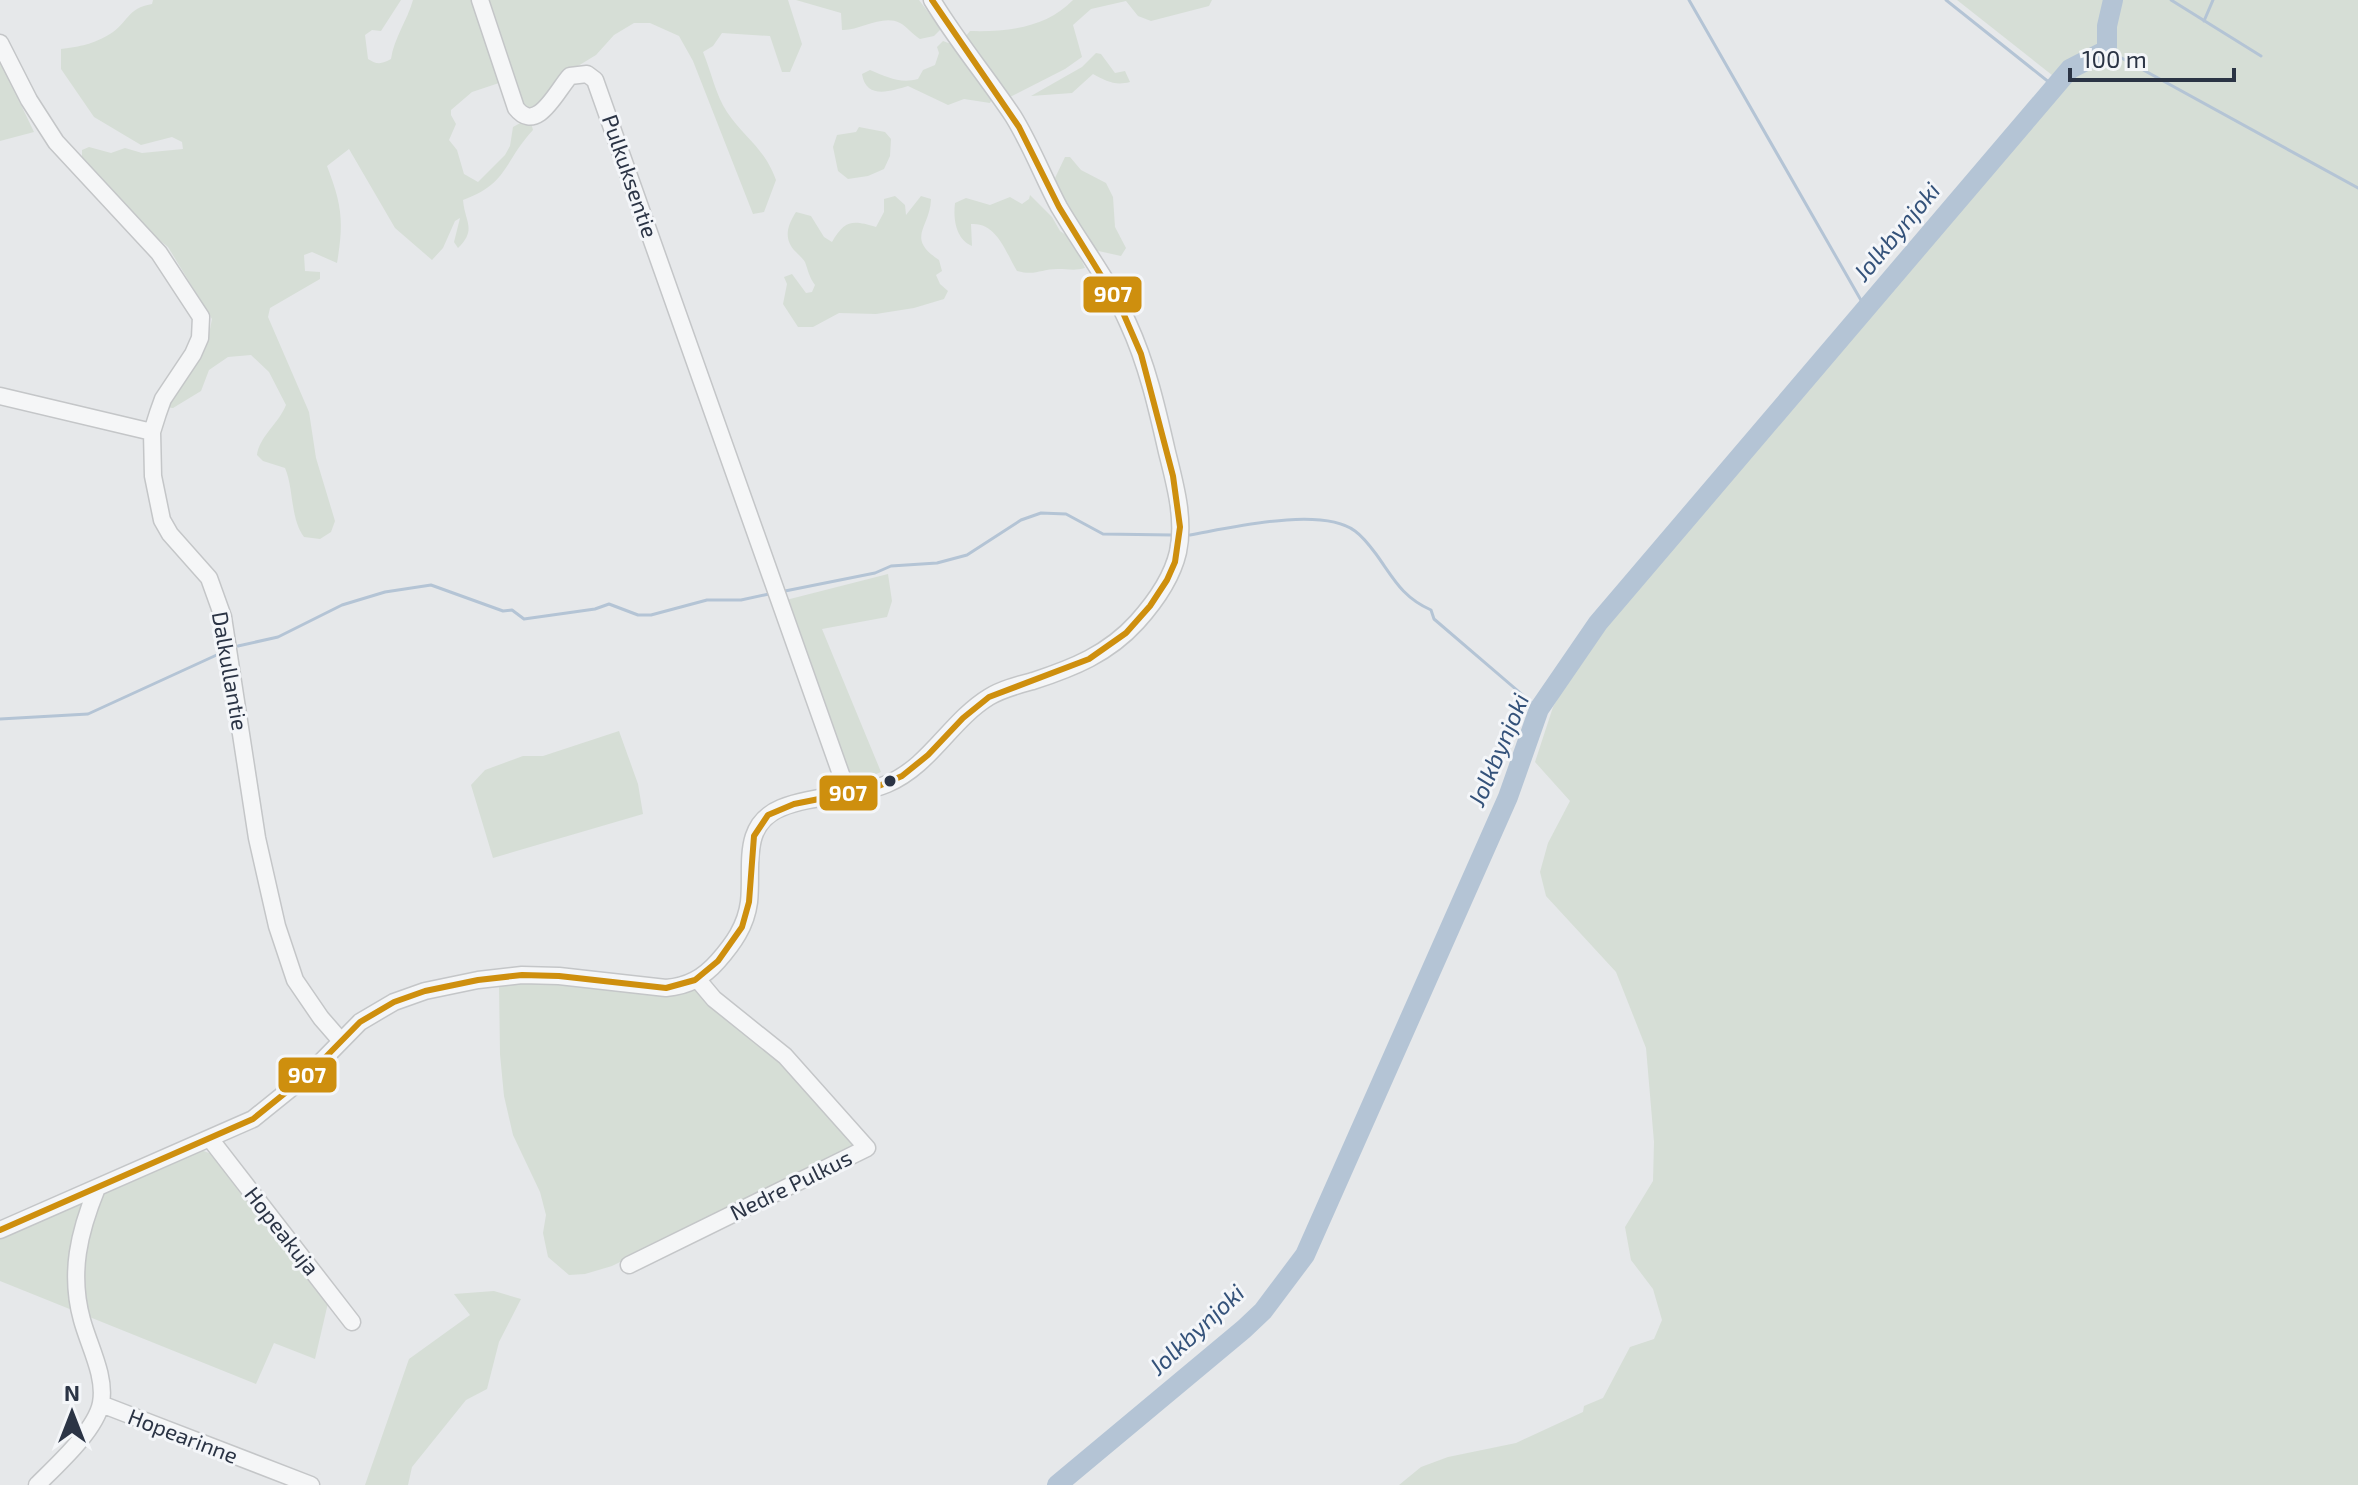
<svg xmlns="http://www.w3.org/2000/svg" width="2358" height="1485" font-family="'Exo 2',sans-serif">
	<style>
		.green { fill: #d6ded6 }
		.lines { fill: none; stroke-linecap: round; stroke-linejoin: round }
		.stream { stroke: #b4c4d5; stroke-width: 3 }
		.river { stroke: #b4c4d5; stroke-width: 20 }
		.minor-casing { stroke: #c4c6c8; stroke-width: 19 }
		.minor { stroke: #f5f6f7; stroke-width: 16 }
		.bus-1-casing { stroke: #f4f6f9; stroke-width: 12 }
		.bus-1 { stroke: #ce8f0e; stroke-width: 6 }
		.bus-dot { fill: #2b3445; stroke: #f4f6f9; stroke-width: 3 }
		.labels { text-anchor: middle; stroke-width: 6; stroke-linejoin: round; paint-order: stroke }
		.street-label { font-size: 22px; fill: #2b3445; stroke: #f4f6f9 }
		.water-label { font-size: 24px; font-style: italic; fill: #34527a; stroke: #f4f6f9 }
		.line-badge { stroke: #f4f6f9; stroke-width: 3 }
		.badge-label { font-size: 22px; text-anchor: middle; font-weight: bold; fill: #fff }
	</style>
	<rect width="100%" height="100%" fill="#e6e8ea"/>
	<path class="green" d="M153,0H401L381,31L372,30L365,35L368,59C377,65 382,64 391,59C394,38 407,21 413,0H473L499,83L472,92L451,110V115L456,124L449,140L457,150L464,174L478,182L505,155L510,146L513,127L522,122L531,123L533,130C504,161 508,184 463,200C465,223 477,229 458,248L454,242L460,218L455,221L443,248L432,260L395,228L349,149L327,166C342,205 344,221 337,263L312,252L304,255L305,271L320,272V279L270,308L268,317L309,412L316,458L335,521L331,532L320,539L304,537C290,518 294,489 285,468L263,461L257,455C259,437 279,423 286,405L269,372L251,355L228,357L209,370L201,391L173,408L164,407L208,339L212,319L168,247L148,231L82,160V150L89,147L111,153L125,148L142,153L183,149L182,142L172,137L141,145L94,117L61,69V49C82,46 91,45 110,34C128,23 127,8 152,4Z
		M485,0H788L802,44L790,72H782L770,36L722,33L713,46L703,52C711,71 716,96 727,112C745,139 764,147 776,180L764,212L753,214L693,61L679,36L650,23H634L614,35L596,55L573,69L542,106L528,111L522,109Z
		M796,0H919L941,29L934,36L920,39C912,34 906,26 900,23C882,14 860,31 842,30L841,13Z
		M1073,0H1212L1209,6L1151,21L1138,16L1126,1L1091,9L1073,25L1082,57L1065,69L1008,98L965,37L970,31C1007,32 1046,28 1073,0Z
		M1957,0H2358V1485H1399L1421,1467L1448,1457L1516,1443L1583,1412L1584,1406L1603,1398L1630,1347L1654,1339L1662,1320L1653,1289L1631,1260L1625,1227L1653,1181L1654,1142L1646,1048L1616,972L1546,896L1540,872L1548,843L1570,801L1535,762L1553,707L1592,637L1884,298L2057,79Z
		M943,41L951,44L992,99L990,103L964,99L948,105L908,86C891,91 866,100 862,74L870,70C887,77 900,84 918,79L923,70L935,65L939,53L937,47Z
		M1096,53L1101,54L1115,73L1125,71L1130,82C1115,86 1106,81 1093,74L1072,93L1031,96L1082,67Z
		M0,61L34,132L0,141Z
		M859,127L885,132L891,139L890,156L884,169L868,176L848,179L838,171L833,147L837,135L856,132Z
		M1065,157H1070L1081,170L1106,183L1113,197L1115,227L1126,248L1121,256L1094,250L1063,202L1055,178Z
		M1030,195L1052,217L1060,231L1072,239L1085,268C1075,271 1068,269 1058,269C1040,269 1036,276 1017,271C1006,253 997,222 971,224L972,246C956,239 953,220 955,203L966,198L990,205L1010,197L1022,204L1029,199Z
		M895,196L905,205L906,215L921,196L931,199C930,229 905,237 939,260L942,271L936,275L940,284L948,291L944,299L914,308L876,314L839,313L813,327H798L783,304L787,284L784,277L792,274L806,293L812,292L815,285C809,277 808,270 805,262C803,259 799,255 796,252C783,239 787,226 796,212L811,216L824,237L832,242C845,220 852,220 876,227L884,212V199Z
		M888,574L892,601L887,617L822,629L881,772L848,786L786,600Z
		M619,731L638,784L643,814L493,858L471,785L485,770L523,756H543Z
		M506,983L569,984L650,993L696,990L773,1054L857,1145L612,1266L585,1274L569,1275L548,1257L543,1233L546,1215L540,1192L513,1135L504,1096L500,1054L499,985Z
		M201,1150L217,1156L328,1303L315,1359L274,1343L256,1384L0,1281V1238Z
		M494,1291L521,1299L499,1342L487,1389L466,1400L412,1467L408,1485H365L409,1359L470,1315L454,1294Z"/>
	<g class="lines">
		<path class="stream" d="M1689,0L1866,309
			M1946,0L2055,87
			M2171,0L2261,56
			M2204,21L2213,0
			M2107,50L2358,188
			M1190,535C1230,528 1321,506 1355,531C1362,536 1370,546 1376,554C1394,579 1402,597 1431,610L1434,619L1539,709
			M785,591L875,573L891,566L937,563L967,555L1021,520L1041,513L1066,514L1103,534L1172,535
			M238,646L278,637L342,605L385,592L431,585L503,611L512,610L524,619L595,609L609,604L638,615H651L707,600H741L769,594
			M0,719L88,714L221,653"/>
		<path class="river" d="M1057,1485L1244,1329L1263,1311L1305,1255L1508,797L1539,709L1598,623L2070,69L2107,50V26L2113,0"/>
		<defs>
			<path id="minor" d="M480,0L516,108C537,135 557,90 570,76L587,74L595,80L848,794
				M0,43L29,100L56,142L159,253L201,317L200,338L193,354L163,399L158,413L152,432L153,476L162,520L170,534L209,578L223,617L257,838L277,926L295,980L321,1018L341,1041
				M0,396L152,432
				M211,1140L352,1322
				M0,1230L253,1119L310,1073L360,1022L394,1002L425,991L478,980L522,975L559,976L666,988C688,986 703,978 718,961C733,944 746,926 749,902C753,867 740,825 781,808C815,794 853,798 887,784C930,766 950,721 989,697C1002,689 1018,685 1033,681C1073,668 1108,654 1137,622C1155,602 1172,578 1178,552C1185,519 1175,484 1167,452C1157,408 1147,364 1128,323C1110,282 1082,246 1059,207C1043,177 1031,145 1013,116C987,77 956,40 932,0
				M629,1265L867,1148L785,1056L714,999L698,980
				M101,1404L311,1485
				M37,1485C57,1465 96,1430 101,1403C106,1376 89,1346 82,1320C69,1273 79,1232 97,1188"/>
		</defs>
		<use href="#minor" class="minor-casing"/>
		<use href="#minor" class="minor"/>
		<defs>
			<path id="bus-1" d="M0,1230L253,1119L310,1073L360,1022L394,1002L425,991L478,980L522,975L559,976L666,988L695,980L718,961L742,927L749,902L754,836L768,815L794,804L874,788L902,776L928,755L963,718L989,697L1089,659L1126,633L1150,606L1167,580L1175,562L1180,527L1173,476L1141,354L1121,308L1059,207L1019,127L932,0"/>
		</defs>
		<use href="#bus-1" class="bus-1-casing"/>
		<use href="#bus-1" class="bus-1"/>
	</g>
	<circle class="bus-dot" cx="890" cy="781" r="7"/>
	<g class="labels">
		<g class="street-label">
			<text transform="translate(630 176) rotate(71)" y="8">Pulkuksentie</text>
			<text transform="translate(230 671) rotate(80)" y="8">Dalkullantie</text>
			<text transform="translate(791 1185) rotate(-26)" y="8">Nedre Pulkus</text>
			<text transform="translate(282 1231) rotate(52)" y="8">Hopeakuja</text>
			<text transform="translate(183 1436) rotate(21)" y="8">Hopearinne</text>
		</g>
		<g class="water-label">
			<text transform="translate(1897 232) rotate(-50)" y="8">Jolkbynjoki</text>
			<text transform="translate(1499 750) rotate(-67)" y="8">Jolkbynjoki</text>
			<text transform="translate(1197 1330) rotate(-43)" y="8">Jolkbynjoki</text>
		</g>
	</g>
	<g class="line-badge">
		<rect x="1082" y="275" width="61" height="39" rx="8" fill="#ce8f0e"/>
		<rect x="818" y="774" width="61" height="38" rx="8" fill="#ce8f0e"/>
		<rect x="277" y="1056" width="61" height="38" rx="8" fill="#ce8f0e"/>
	</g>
	<g class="badge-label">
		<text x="1113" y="302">907</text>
		<text x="848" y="801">907</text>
		<text x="307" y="1083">907</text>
	</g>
	<g transform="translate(72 1413)" stroke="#f4f6f9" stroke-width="6" paint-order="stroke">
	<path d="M0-6L14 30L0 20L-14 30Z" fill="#2b3445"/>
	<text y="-12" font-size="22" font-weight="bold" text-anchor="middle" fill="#2b3445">N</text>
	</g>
	<path d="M2070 68v12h164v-12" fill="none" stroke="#2b3445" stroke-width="4"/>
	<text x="2082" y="68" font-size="24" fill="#2b3445" stroke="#f4f6f9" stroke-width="6" paint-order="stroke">100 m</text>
</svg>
